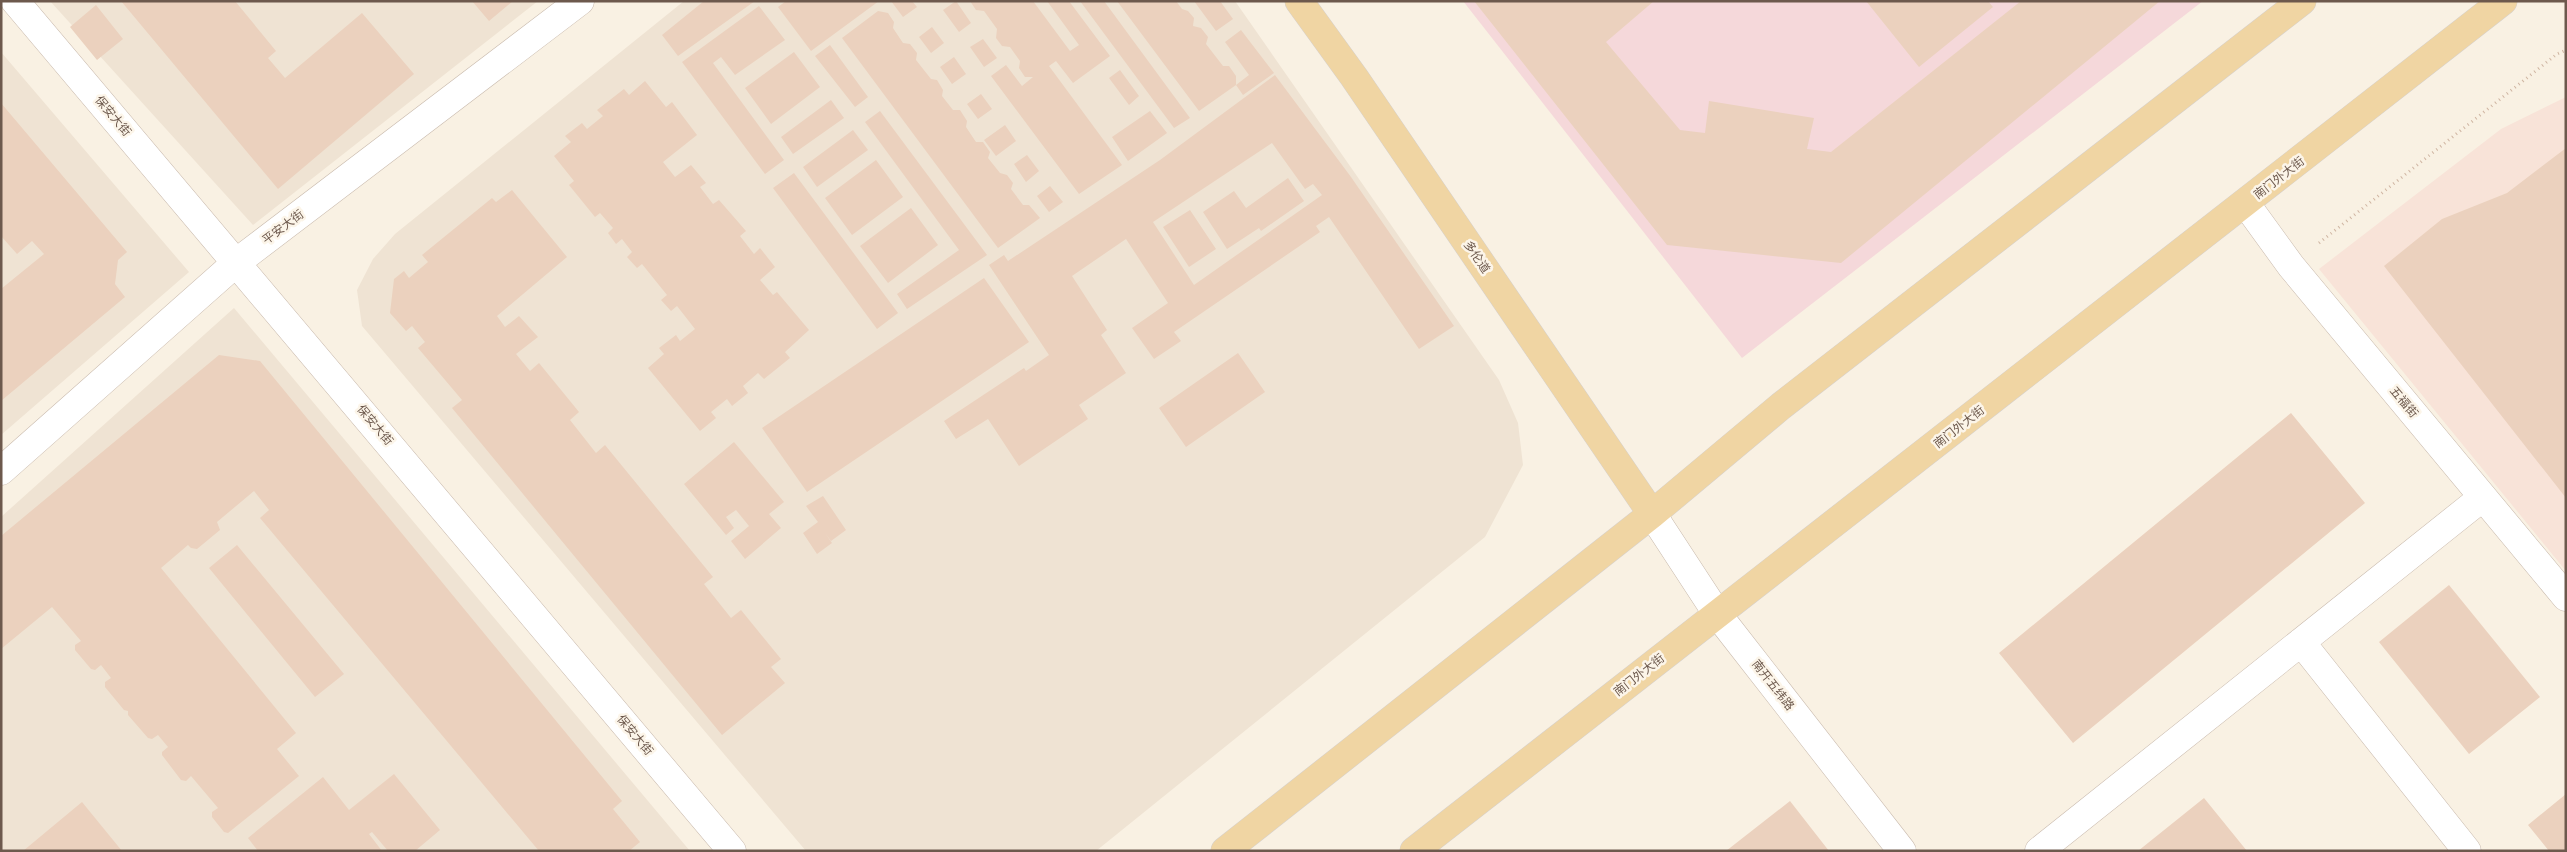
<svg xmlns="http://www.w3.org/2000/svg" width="2567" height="852" font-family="'Titillium Web','Noto Sans SC',sans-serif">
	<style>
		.residential { fill: #efe3d3 }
		.commercial { fill: #f8e3d8 }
		.medical { fill: #f5d8da }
		.building { fill: #ebd1be; fill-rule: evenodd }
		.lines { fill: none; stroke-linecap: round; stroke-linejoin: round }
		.minor-casing { stroke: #c8b9ac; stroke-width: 29 }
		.major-casing { stroke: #d6d1cd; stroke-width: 29 }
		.path { stroke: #cfb5a2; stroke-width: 3; stroke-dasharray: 1 4; stroke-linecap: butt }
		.minor { stroke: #fff; stroke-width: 28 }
		.major { stroke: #f0d5a3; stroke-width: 28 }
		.labels { text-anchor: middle; stroke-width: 5; stroke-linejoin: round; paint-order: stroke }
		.street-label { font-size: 12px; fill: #6d594d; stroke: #fcf5e9 }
	</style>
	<rect width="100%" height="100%" fill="#f9f1e3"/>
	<path class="residential" d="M50,1H538L253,225Z
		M684,1H1235L1499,380L1518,423L1523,465L1485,537L1096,851H806L362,326L357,290L373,259L395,234Z
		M1,52L189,272L1,435Z
		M234,308L690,851H1V517Z"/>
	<path class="commercial" d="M2566,97V571L2319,269L2501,129Z"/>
	<path class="medical" d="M1463,1H2203L1742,358Z"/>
	<path class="building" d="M121,1H235L276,51L268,58L285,78L362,13L414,74L278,189Z
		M472,1H513L489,21Z
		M704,1H755L678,56L662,35Z
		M786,1H879L811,51L778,7Z
		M891,1H912L917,7L903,17Z
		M956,1L971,23L959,32L943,10Z
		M970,1H1033L1070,51L1079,45L1047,1H1069L1110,56L1073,83L1056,61L1049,66L1122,165L1079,194L991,76L1006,65L1022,86L1033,77H1025L1019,68L1020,61L1010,47L1002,46L996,38L997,29L984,11L976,10Z
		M1080,1H1104L1190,118L1174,128Z
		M1117,1H1176L1182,9L1188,11L1194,18L1193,26L1201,28L1208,37L1206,44L1223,66H1229L1236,76V85L1199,111Z
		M1194,1H1220L1233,19L1216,31Z
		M1474,1H1654L1606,42L1680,130L1705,133L1709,101L1814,118L1807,149L1831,152L2021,1H2160L1841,263L1667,245Z
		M1866,1H1988L1993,7L1919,67Z
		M96,5L123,39L97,60L70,27Z
		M759,6L785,40L735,75L721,57L713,63L784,160L765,174L682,62Z
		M878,11L888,13L894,22L893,28L903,43L910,44L917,53L916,60L931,79L937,80L943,90L942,96L953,110H960L967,121L966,127L976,142H983L990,152L988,158L1000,173L1007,175L1013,183L1011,189L1023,205H1029L1040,218L998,248L842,38Z
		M932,27L944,43L931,53L919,37Z
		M1241,30L1274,73L1243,95L1236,85L1249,75L1225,42Z
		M983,39L997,58L984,67L970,47Z
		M830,45L868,97L855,107L815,56Z
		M794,52L820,87L771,124L745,88Z
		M954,57L966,74L952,84L940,67Z
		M1120,70L1139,96L1129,105L1109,78Z
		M1275,75L1351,177L1454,326L1419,349L1329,217L1316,226L1320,232L1174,332L1181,341L1154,359L1132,328L1168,303L1126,239L1072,276L1107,330L1101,335L1126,373L1079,405L1088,419L1019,466L988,419L956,439L944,421L1024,368L1026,371L1049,355L989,265L1004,255L1008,261L1160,160ZM1272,143L1305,189L1313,184L1322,195L1194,285L1153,222Z
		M645,81L666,107L672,102L697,135L663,162L675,177L691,165L706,183L700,187L713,204L719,200L746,231L740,236L754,254L760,248L775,267L760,280L773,295L777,292L809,330L785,352L790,358L764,379L758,373L743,386L748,393L732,406L727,399L711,412L716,418L700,431L648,368L664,354L659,348L676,335L680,341L695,329L677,306L671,311L661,300L667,295L642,264L637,268L627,257L632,252L622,239L616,244L608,233L613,228L600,213L595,217L569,185L574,181L554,156L571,142L565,136L582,123L587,129L603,116L597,110L624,89L629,95Z
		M981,94L992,109L978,119L967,104Z
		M831,100L844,118L793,154L781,137Z
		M1,103L127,252L118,260L115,284L125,297L1,401V289L44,254L32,241L17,254L1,236Z
		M880,111L987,255L907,309L897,294L959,250L865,122Z
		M1150,111L1167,133L1128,161L1112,137Z
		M1005,125L1016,141L996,156L984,140Z
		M853,130L868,150L817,187L803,167Z
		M2566,148V498L2384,266L2442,219L2507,193Z
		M1027,155L1039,171L1026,182L1014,164Z
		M876,160L903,197L852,235L825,198Z
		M794,173L898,313L877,329L773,188Z
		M1288,178L1304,201L1261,231L1259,228L1227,249L1203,212L1234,191L1246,208Z
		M1050,186L1063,202L1049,212L1037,196Z
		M512,190L567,257L497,316L505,327L519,316L538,337L516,354L530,371L539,363L579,412L570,420L596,453L605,445L713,577L704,584L731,618L741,610L781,659L771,667L785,683L722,735L452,408L462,400L418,348L425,342L412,326L406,331L390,313L394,279L404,271L409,278L428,262L422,255L492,198L496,202Z
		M911,208L938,245L888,283L860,246Z
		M1190,210L1216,249L1189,267L1163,227Z
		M984,278L1029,342L807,492L762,428Z
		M1238,353L1265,392L1186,447L1159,408Z
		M219,355L260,361L622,801L613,809L640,842L629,851H539L260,518L269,510L254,491L217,522L220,530L197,549L191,548L188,545L161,568L296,733L277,749L299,776L228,833L224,832L212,817V812L218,808L191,776L186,781L181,780L162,755V752L168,747L158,735L152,739L148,738L128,715V711L124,710L105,687V682L111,678L101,665L95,670L91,669L75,650V645L81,641L52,607L1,649V536Z
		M2291,413L2365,503L2073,743L1999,653Z
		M734,442L784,502L769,514L781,528L745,559L731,541L749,526L736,510L726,517L734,528L726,535L684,484Z
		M823,496L846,530L831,541L825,533L832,543L817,554L803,533L818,522L806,506Z
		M237,545L344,674L315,697L209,568Z
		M2449,585L2540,697L2469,754L2379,642Z
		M394,774L440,830L415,851H388L372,832L369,834L382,851H258L248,838L323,777L349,810Z
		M2566,794V851H2549L2528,825Z
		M2204,798L2247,851H2138Z
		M1790,801L1829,851H1726Z
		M82,802L122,851H23Z"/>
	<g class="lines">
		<defs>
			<path id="minor" d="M15,1L732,851
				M2246,204L2291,266L2566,597
				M1,471L237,262L580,1
				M1652,514L1718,615L1902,851
				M2301,642L2467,851
				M2039,851L2483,497"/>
			<path id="major" d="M1299,1L1354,77L1652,514
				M1225,851L1652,514L1781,406L2302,1
				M1414,851L2503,1"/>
		</defs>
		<use href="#minor" class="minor-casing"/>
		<use href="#major" class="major-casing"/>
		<path class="path" d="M2319,243L2557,54L2566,50"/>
		<use href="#minor" class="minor"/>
		<use href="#major" class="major"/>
	</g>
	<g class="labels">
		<g class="street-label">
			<text transform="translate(113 116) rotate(50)" y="4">保安大街</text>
			<text transform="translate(2279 178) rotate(-38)" y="4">南门外大街</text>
			<text transform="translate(283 227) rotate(-37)" y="4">平安大街</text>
			<text transform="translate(1477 257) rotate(56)" y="4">多伦道</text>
			<text transform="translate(2404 402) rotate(50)" y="4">五福街</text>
			<text transform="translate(375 425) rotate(50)" y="4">保安大街</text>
			<text transform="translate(1959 427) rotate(-38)" y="4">南门外大街</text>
			<text transform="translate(1639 675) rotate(-38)" y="4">南门外大街</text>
			<text transform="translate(1773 685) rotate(52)" y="4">南开五纬路</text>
			<text transform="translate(635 735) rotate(50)" y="4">保安大街</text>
		</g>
	</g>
	<rect width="2567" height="852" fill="none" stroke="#6d594d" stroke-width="5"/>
</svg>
